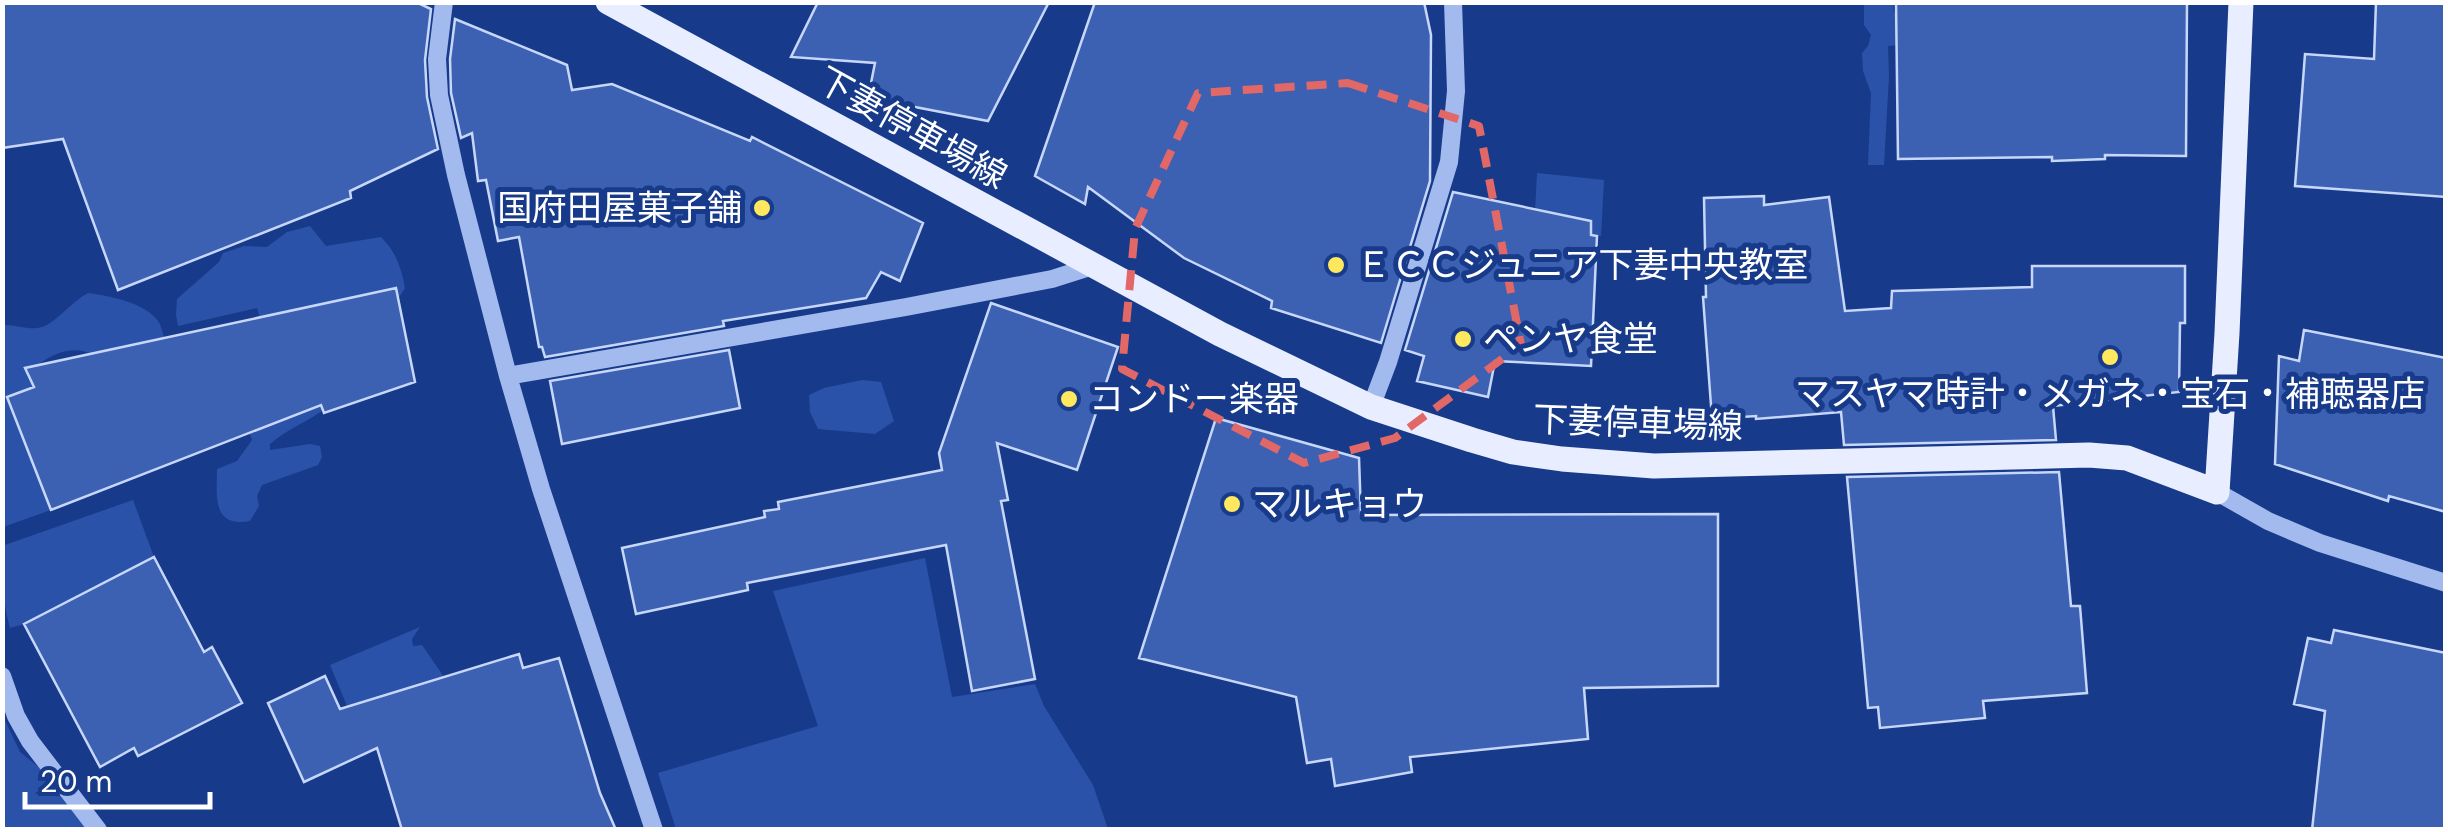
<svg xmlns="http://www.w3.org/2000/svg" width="2448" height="832" font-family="'DM Sans','Noto Sans JP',sans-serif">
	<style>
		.green { fill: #2b52a9 }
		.building { fill: #3d61b2; stroke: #c7d7fa; stroke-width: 2.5 }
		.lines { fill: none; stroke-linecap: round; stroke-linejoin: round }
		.minor { stroke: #a2baee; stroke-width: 18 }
		.major { stroke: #e8eeff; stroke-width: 25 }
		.marked { fill: none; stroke: #e26868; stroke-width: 8; stroke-dasharray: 20 12; stroke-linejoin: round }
		.poi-dot { fill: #ffe75e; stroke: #183a8a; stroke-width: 4 }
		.labels { text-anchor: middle; stroke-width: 10; stroke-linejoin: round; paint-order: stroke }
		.street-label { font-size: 35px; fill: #fff; stroke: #183a8a }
		.poi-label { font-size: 35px; fill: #fff; stroke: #183a8a; text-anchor: start }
	</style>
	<rect width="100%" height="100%" fill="#183a8a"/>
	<path class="green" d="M1864,3H1893L1894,13L1986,14L1900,45L1888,46L1889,76L1884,165H1868L1871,93L1863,71L1862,53L1868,46L1871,35L1864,25Z
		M1537,173L1604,180L1601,236L1534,232Z
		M310,226L326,246L381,237C396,252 401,267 405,288L398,299L260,318L257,308L178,326L176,315L177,299L219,262L223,253L244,246L267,247L287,232Z
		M88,293C109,296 144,302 158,321C161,325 162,331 164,337L156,348L100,360C78,341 50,353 31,371L37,386L8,397L51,510L3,527V325C15,324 29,331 42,327C57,322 72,301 88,293Z
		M862,380L881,382L894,421L875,434L818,429L810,412L809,395L824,388Z
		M276,394L327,407C310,421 288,428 270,444V450L310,444L320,446L322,457L318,465L262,485L257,496L259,506L250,521C211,528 217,495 217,469L237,461L252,440L239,404Z
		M133,500L154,557L24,624L10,628C2,601 3,574 2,546Z
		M925,558L952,697L1035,684L1044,706L1093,785L1108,829H676L658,773L818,726L773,591Z
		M420,627L412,639L413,646L422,645L444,677L421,684L376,746L366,752L330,665Z
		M2,714L20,752L57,782L98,829H3Z"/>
	<path class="building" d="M2,2H416L431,9L425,60L427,97L438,149L350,191L351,198L118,290L63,139L2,148Z
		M818,2H1049L988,121L868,98L875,63L791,57Z
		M1095,2H1424L1431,35L1430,181L1381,343L1271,308L1272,301L1184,258L1088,187L1085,204L1035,176Z
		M1896,2H2187L2186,156L2105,155V159L2052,161V157L1898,159Z
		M2376,2H2446V197L2295,186L2305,54L2374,59Z
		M455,19L567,65L572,90L612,84L750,141L752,137L923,223L900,281L881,272L866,298L723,321L724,326L545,357L542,347H539L519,237L498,241L486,180L478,181L472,133L461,138L451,93L450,59Z
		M1453,192L1591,221V235L1597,236L1591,366L1495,361L1488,397L1417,381L1424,356L1405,350Z
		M1764,196V205L1829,197L1845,311L1891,308L1892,291L2032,287V266H2185V323H2180L2179,392L2053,406L2056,440L1844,445L1841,412L1756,419V416L1712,419L1703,297H1706L1704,198Z
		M396,288L415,382L324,413L321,405L51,510L7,397L34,387L25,368Z
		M991,303L1118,347L1077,470L997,443L1008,500L1001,501L1035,679L972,691L946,545L747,583L748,590L636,614L622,548L765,517L764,511L779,509L778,502L942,470L939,453Z
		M2304,330L2446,358V512L2389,496L2388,501L2275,464L2279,356L2299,361Z
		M729,350L740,408L562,444L550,381Z
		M1216,418L1359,458L1361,515L1718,514V686L1584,688L1588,739L1410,757L1412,772L1335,786L1331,759L1307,763L1296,697L1139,658Z
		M2059,472L2071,606H2080L2087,693L1983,701L1985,718L1880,728L1878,707L1868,708L1847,477Z
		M154,557L204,652L212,647L242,703L138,756L134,748L100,767L24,624Z
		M2334,630L2446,653V830H2312L2325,711L2294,704L2308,638L2331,643Z
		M519,654L523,668L559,658L600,793L616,830H402L377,748L304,782L268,703L325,676L340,709Z"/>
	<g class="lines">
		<path class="minor" d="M444,2L437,59L439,95L456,175L508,376L541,489L654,830
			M508,376L906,307L1052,279L1093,266
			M1371,407L1388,362L1449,162L1456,91L1453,2
			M2217,492L2268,521L2320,543L2446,583
			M2,676L16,716L30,741L98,830"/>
		<path class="major" d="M608,2L1220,334L1371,407L1472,440L1513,452L1562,459L1654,466L2089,455L2127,458L2217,492L2227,333L2241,2"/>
	</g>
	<path class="marked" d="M1348,83L1479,126L1521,345L1395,438L1304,463L1122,369L1135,229L1198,93Z"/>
	<g class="poi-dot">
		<circle cx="762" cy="208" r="10"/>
		<circle cx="1336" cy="265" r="10"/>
		<circle cx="1463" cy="339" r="10"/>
		<circle cx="2110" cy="357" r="10"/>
		<circle cx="1069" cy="399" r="10"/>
		<circle cx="1232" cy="504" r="10"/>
	</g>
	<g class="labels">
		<g class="street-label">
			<text transform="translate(912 128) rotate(29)" y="12">下妻停車場線</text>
			<text transform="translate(1638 423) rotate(2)" y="12">下妻停車場線</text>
		</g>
		<g class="poi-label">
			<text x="742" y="220" text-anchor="end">国府田屋菓子舗</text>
			<text x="1356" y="277">ＥＣＣジュニア下妻中央教室</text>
			<text x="1483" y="351">ペンヤ食堂</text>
			<text x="2110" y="406" text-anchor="middle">マスヤマ時計・メガネ・宝石・補聴器店</text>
			<text x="1089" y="411">コンドー楽器</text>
			<text x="1252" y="516">マルキョウ</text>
		</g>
	</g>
	<rect width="2448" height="832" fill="none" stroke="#ffffff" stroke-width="10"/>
	<path d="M25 792v15h185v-15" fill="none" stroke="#ffffff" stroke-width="5"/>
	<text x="40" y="792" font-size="30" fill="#ffffff" stroke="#183a8a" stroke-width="8" paint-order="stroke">20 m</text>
</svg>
